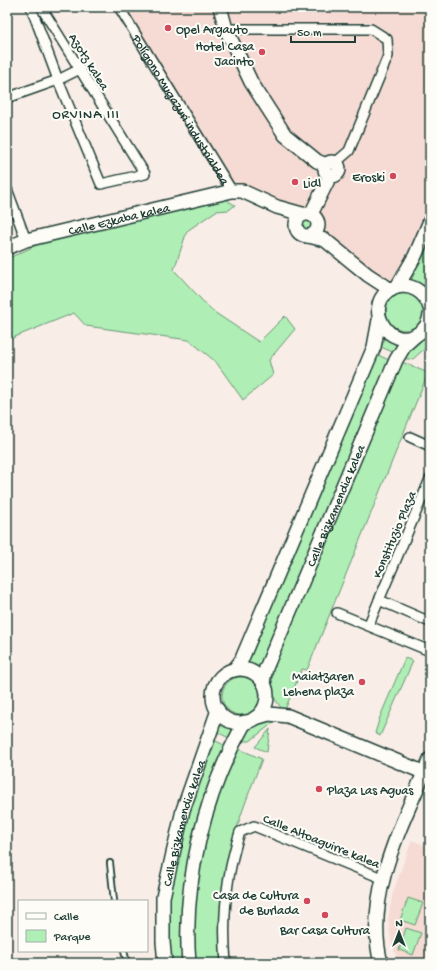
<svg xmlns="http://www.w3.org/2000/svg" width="437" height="970" font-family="'Gochi Hand',sans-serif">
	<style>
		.built { fill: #f5dbd3 }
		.green { fill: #afeeb5; stroke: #679674 }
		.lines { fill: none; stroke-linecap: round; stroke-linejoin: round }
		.lane-casing { stroke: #1f3d34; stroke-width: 8 }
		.street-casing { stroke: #1f3d34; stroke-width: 12 }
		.secondary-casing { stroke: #1f3d34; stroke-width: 16 }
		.lane { stroke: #fdfcf7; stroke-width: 4.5 }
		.street { stroke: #fdfcf7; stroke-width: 9 }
		.secondary { stroke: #fdfcf7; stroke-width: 13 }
		.poi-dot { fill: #d1495b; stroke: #fdfcf7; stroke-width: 1.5 }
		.labels { text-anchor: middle; stroke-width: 4; stroke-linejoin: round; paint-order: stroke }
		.poi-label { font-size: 13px; fill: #1f3d34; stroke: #fdfcf7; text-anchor: end }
		.street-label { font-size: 13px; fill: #1f3d34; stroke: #fdfcf7 }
		.neighbourhood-label { font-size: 14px; letter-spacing: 1px; fill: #1f3d34; stroke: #fdfcf7 }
	</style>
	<rect width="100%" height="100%" fill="#f9ede7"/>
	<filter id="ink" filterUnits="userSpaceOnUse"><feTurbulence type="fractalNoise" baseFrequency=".025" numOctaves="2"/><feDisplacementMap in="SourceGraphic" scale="8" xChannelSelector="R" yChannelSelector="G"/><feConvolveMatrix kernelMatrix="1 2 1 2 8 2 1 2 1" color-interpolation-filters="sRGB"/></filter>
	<g filter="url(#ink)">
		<path class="built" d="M119,7H430V235L411,281L387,286L261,198L232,191Z
			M412,840L430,848V963H398L391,940L388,920L393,892Z"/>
		<path class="green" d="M228,198V201L235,205L229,210L216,211L187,231L174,270L211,310L259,342L285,316L295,329L269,360L273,375L243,400L216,362L189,340L86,326L74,313L7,340V259L45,241Z
			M296 225a10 10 0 1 1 20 0a10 10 0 1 1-20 0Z
			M430,235V271L424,286L411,281Z
			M386 311a19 19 0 1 1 38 0a19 19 0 1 1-38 0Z
			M430,335V344L413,359H403C409,347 417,339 430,335Z
			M386,337L400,343L395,353L381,347Z
			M378,355L391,361L259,670L245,664Z
			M402,362L428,373L307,670L302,669L284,712L272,695L273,666Z
			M405,658L413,661L380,736L375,733L380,717Z
			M222 696a19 19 0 1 1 38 0a19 19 0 1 1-38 0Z
			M279,718L250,741H239C250,727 261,719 279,718Z
			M221,722L235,728L229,738L217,732Z
			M270,729L267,752L255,747Z
			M214,740L226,746L212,785L185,963H171L169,897L181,833Z
			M237,748L262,759C240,816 223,858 221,920C221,935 220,949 222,963H194L192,940L194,889L213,809Z
			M408,898L423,903L415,925L400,920Z
			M406,928L421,933L413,955L399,950Z"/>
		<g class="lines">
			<defs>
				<path id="lane" d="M110,863L114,901
					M124,951L127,963"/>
				<g id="street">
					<path d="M31,7L58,80L101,184L145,174L41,7"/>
					<path id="s1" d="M119,7L232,191"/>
					<path d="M226,29H371L387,39L388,56L349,151L335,163"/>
					<path d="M7,98L58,80L80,69"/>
					<path d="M7,189L26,240"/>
					<path d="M410,437L430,446"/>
					<path d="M379,600L430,622"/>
					<path d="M337,613L430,651"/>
					<path d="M369,624L430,479"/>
					<path d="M226,963C222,918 226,875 240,832L254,826L384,879"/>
				</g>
				<g id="secondary">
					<path d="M220,7L226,29L251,82L285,135L317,161L326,165"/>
					<circle cx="332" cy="169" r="7"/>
					<circle cx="307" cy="225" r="11"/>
					<path d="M311,214L330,176"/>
					<path d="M308,236L325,240L368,275L391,290"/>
					<path id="s2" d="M7,248L26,240L232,191H242L277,207L302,214"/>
					<path d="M397,287L415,256L430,221"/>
					<path d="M430,308C426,292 410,282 394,288C359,303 390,355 419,333C425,329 429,323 430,315"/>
					<circle cx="240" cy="696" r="27"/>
					<path d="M234,670L241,661L374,347L379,320"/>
					<path id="s3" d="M263,682L266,668L396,360L405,345L416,335"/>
					<path d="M255,718L269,714L288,716L430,775"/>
					<path id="s4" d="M165,963L163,942V897L183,810L218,710"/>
					<path d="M189,963C182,882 205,792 245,722"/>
					<path d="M381,963C363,894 404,821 430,759"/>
				</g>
			</defs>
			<use href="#lane" class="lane-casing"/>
			<use href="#street" class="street-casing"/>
			<use href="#secondary" class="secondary-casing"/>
			<use href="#lane" class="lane"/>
			<use href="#street" class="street"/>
			<use href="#secondary" class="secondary"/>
		</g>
	</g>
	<g class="poi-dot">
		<circle cx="168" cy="28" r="4"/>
		<circle cx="262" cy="52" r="4"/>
		<circle cx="393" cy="176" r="4"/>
		<circle cx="295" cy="182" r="4"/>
		<circle cx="362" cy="682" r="4"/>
		<circle cx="319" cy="789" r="4"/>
		<circle cx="307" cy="901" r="4"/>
		<circle cx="325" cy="915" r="4"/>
	</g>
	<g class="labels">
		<g class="poi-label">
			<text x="176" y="33" text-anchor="start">Opel Argauto</text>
			<text x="254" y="50">Hotel Casa<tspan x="254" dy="15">Jacinto</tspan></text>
			<text x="385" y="181">Eroski</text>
			<text x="303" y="187" text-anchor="start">Lidl</text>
			<text x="354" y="680">Maiatzaren<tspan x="354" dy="15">Lehena plaza</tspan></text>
			<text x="327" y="794" text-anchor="start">Plaza Las Aguas</text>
			<text x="299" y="899">Casa de Cultura<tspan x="299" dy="15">de Burlada</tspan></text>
			<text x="325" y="934" text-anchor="middle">Bar Casa Cultura</text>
		</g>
		<g class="street-label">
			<text transform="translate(90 61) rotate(58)" y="5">Azotz kalea</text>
			<text dy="5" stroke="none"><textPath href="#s1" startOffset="120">Polígono Mugazuri industrialdea</textPath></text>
			<text dy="5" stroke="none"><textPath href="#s2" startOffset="116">Calle Ezkaba kalea</textPath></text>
			<text dy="5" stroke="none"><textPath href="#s3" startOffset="191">Calle Bizkamendia kalea</textPath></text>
			<text transform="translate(393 534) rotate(-67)" y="5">Konstituzio Plaza</text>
			<text dy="5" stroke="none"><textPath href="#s4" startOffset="143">Calle Bizkamendia kalea</textPath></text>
			<text transform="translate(322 840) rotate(22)" y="5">Calle Altoaguirre kalea</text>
		</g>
		<g class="neighbourhood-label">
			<text x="86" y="118">ORVINA III</text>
		</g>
	</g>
	<rect width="437" height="970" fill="none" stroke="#fdfcf7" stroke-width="24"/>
	<rect x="12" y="12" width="413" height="946" fill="none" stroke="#1f3d34" stroke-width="1.5" filter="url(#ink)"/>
	<rect x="18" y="900" width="130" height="52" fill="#fdfcf7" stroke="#a4b0a9"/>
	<rect x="26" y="913" width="20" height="6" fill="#fdfcf7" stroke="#a4b0a9"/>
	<text x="54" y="920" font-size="12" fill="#1f3d34">Calle</text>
	<rect x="26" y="930" width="20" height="12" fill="#afeeb5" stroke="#a4b0a9"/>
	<text x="54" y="940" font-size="12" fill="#1f3d34">Parque</text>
	<g transform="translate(399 932)" stroke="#fdfcf7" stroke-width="3" paint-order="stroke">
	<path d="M0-3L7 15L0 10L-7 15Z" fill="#1f3d34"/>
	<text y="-6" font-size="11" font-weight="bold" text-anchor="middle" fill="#1f3d34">N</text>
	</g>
	<path d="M291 36v6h64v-6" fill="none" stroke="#1f3d34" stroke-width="2"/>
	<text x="297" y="36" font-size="12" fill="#1f3d34" stroke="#fdfcf7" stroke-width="3" paint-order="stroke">50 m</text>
</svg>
